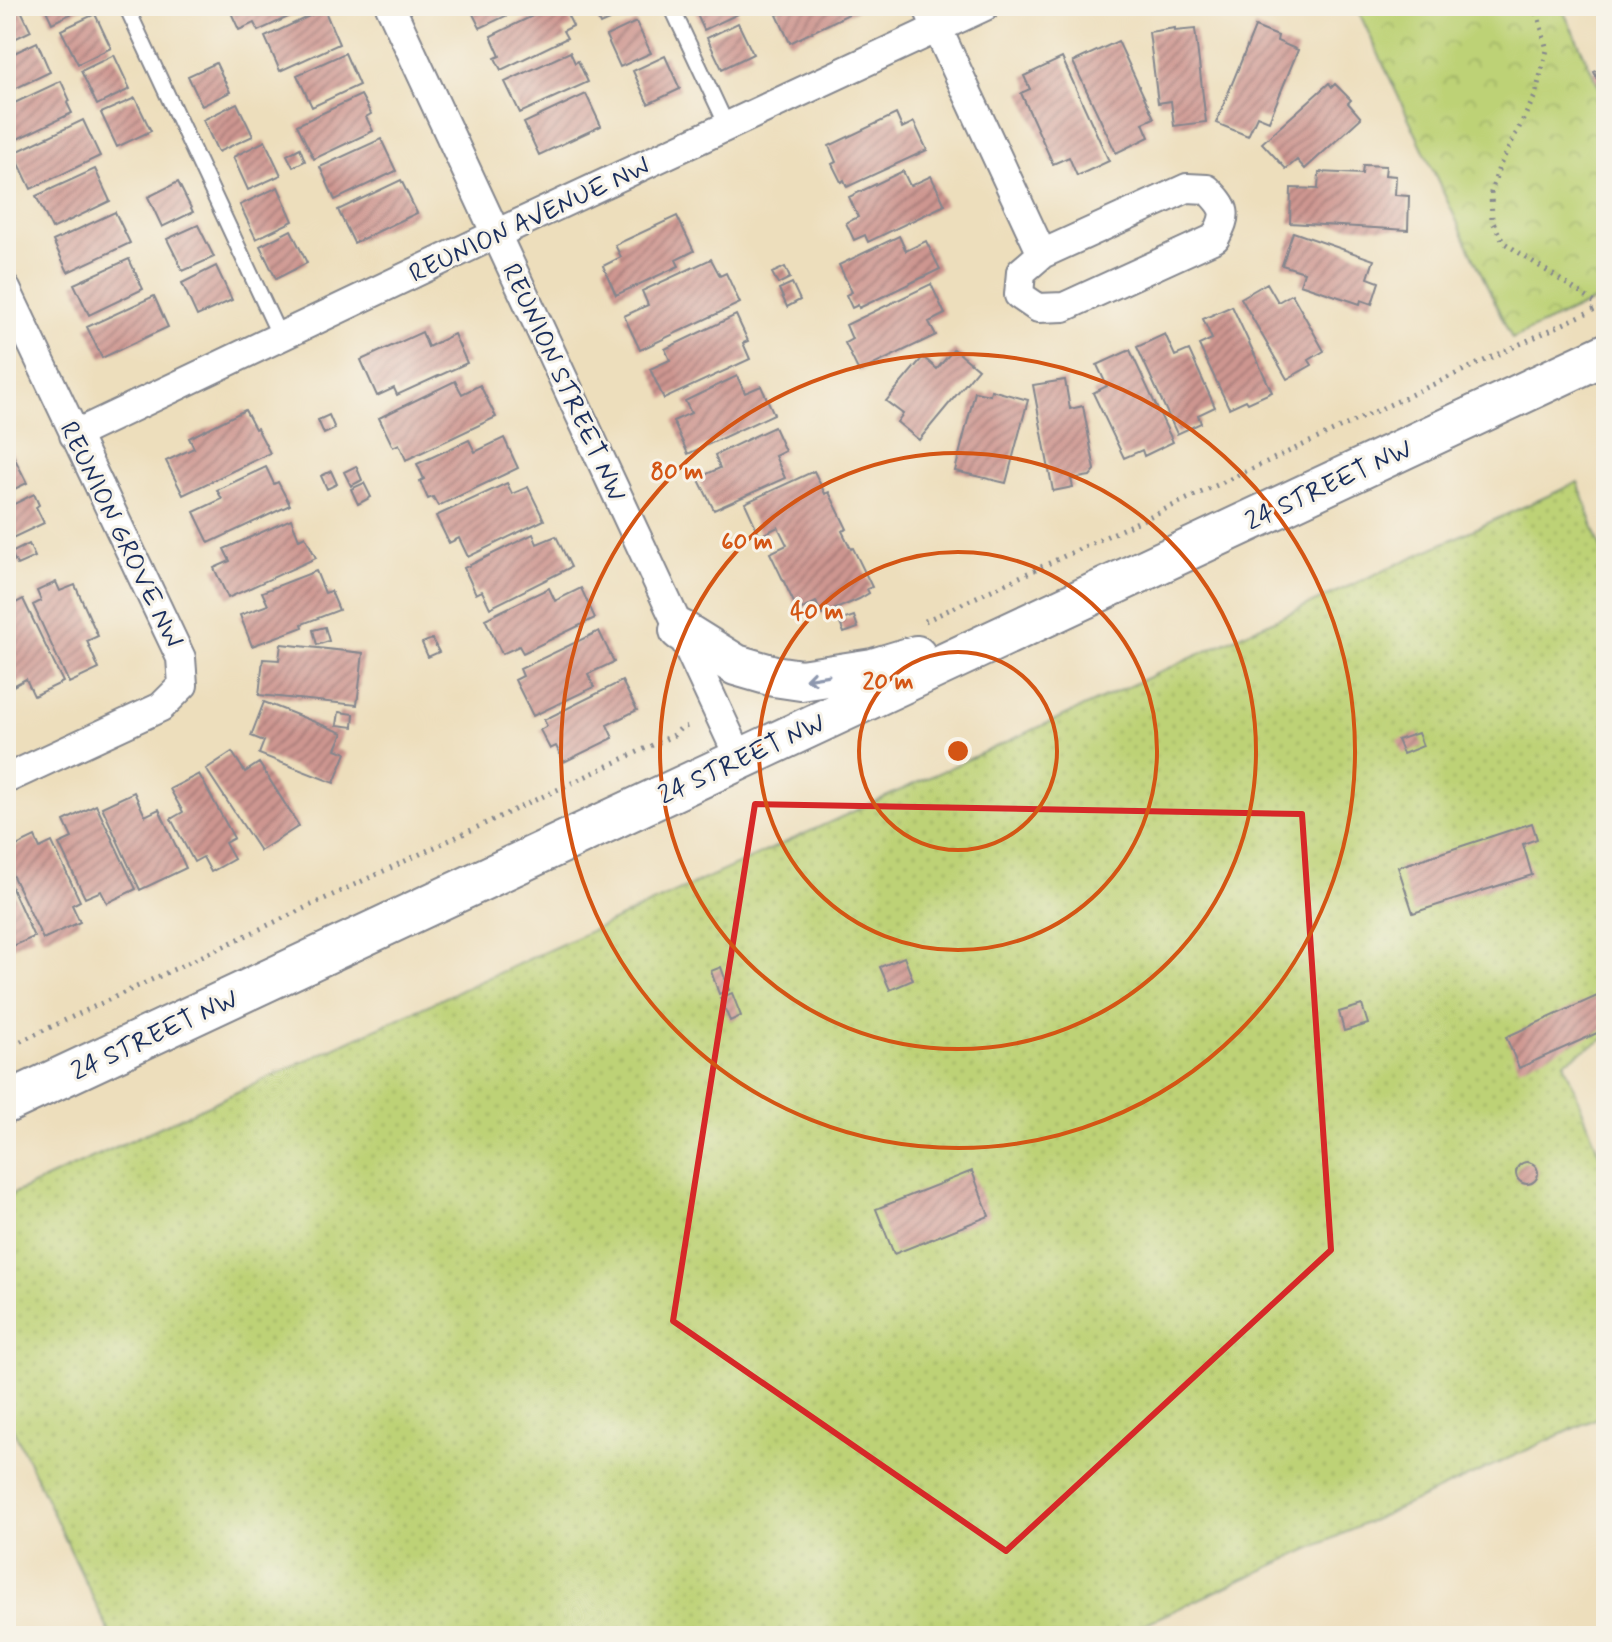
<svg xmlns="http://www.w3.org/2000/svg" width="1612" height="1642" font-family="Mynerve,sans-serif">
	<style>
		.grass { fill: url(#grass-dots); stroke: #6c806a; stroke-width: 2 }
		.park { fill: url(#park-crowns); stroke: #6c806a; stroke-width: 2 }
		.building { fill: url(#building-hatch) }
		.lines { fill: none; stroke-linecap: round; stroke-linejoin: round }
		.lane-casing { stroke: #84868d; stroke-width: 18 }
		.street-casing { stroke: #84868d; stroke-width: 32 }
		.secondary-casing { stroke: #84868d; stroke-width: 44 }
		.path { stroke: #84868d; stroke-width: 5; stroke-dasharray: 2 6; stroke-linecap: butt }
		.lane { stroke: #fff; stroke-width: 14 }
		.street { stroke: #fff; stroke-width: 28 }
		.secondary { stroke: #fff; stroke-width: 40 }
		.oneway { stroke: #8d97ae }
		.marked { fill: none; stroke: #d62828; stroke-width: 6; stroke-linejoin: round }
		.ring { fill: none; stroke: #d45514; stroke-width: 4 }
		.labels { text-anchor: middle; stroke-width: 6; stroke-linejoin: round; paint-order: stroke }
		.street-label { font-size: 26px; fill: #1b2f5e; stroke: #f7f3e8 }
		.centre { fill: #d45514; stroke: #f7f3e8; stroke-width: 4 }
		.ring-label { font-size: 24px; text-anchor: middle; font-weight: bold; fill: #d45514; stroke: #f7f3e8; stroke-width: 6; stroke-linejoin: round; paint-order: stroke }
	</style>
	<defs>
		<pattern id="grass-dots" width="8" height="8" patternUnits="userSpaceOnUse" patternTransform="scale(2)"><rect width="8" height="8" fill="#bdd276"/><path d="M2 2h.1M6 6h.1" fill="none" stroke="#a2b568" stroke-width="1.8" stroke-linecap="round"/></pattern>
		<pattern id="park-crowns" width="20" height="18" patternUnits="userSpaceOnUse" patternTransform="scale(2)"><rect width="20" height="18" fill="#bdd276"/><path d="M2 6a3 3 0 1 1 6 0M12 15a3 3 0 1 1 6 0" fill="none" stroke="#a2b568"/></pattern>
		<pattern id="building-hatch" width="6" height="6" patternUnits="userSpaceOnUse" patternTransform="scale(2)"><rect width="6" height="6" fill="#ce9690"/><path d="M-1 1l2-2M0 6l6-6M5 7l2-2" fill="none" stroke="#a67b79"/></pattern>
	</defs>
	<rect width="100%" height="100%" fill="#f7f3e8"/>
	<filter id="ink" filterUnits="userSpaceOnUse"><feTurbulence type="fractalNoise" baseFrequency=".0125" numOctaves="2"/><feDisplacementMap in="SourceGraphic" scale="16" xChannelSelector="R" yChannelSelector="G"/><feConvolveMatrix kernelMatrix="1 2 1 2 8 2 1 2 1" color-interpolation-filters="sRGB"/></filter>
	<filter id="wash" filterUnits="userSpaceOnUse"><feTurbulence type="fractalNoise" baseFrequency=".006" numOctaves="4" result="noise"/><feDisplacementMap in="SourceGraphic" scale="32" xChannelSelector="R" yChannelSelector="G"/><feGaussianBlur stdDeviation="1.8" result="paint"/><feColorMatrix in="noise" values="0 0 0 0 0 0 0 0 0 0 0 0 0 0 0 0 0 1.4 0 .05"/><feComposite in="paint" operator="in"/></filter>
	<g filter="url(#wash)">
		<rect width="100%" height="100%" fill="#eddebc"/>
		<path class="grass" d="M1578,482L1606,563V1038L1564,1062L1606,1171V1414L1118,1636H111L6,1414V1197Z"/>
		<path class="park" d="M1356,6H1561L1606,101V295L1512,339Z"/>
		<g id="blocks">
			<path class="building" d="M6,6H19L31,31L6,43Z
				M44,6H87L52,23Z
				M228,6H312L258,31L254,23L239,30Z
				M469,6H527L480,28Z
				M553,6H563L573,26L563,31L567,38L501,70L495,58L500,56L491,36Z
				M592,6H630L632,10L600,24Z
				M693,6H734L738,14L704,30Z
				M775,6H858L859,9L790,43L777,15L779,14Z
				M324,9L339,44L280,71L265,37Z
				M95,14L111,48L78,64L61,30Z
				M636,22L651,53L620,67L606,36Z
				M738,23L753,54L722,69L707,38Z
				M1255,27L1278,36L1277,41L1298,50L1269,121L1257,116L1248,136L1216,123Z
				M1175,28V31L1195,29L1206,122L1174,126L1171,101L1158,103L1149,32Z
				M1118,41L1154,118L1143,123L1149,137L1116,153L1073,62Z
				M37,42L50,72L6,93V57Z
				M570,52L575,63L578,61L588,82L520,113L505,82Z
				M345,53L359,85L312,107L297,75Z
				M114,55L130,89L97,105L81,71Z
				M665,56L680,89L648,104L633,71Z
				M1062,58L1109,161L1077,176L1069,157L1053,164L1021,93L1030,89L1024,76Z
				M216,63L230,92L202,106L188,76Z
				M1606,67V87L1602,89L1594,72Z
				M61,81L70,101L67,103L72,113L9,143L6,136V107Z
				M1329,83L1332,87L1335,84L1351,100L1348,103L1361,118L1305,169L1297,160L1286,169L1262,143Z
				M586,94L601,126L539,155L524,123Z
				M361,95L371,114L366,117L373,131L314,159L297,125Z
				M135,98L151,131L117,147L101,113Z
				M237,103L253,136L218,152L203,120Z
				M896,114L902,128L914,122L927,150L847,187L844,180L841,182L832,164L836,162L829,146Z
				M83,120L100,156L31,189L14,153Z
				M381,139L396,171L335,200L320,167Z
				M265,141L281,175L248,190L233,157Z
				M300,148L305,161L293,167L287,155Z
				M1363,165L1386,166L1385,175L1396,176L1395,195L1409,196L1408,230L1290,223L1291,188L1318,189L1319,172L1362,174Z
				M95,169L110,201L52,229L36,196Z
				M903,171L910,186L931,176L945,205L868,242L865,235L854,240L846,223L858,217L849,197Z
				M401,180L417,213L354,243L338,210Z
				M178,182L193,212L162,227L148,197Z
				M278,187L293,221L256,239L240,205Z
				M115,212L130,243L68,272L53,241Z
				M677,216L694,251L676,260L679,266L616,295L603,266L621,257L615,245Z
				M198,225L214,257L183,271L167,239Z
				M291,230L307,263L276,279L260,246Z
				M1293,232L1374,260L1368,278L1379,282L1372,304L1361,300L1360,304L1300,284L1304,272L1282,265Z
				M899,236L906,251L926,241L940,269L859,308L858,305L852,308L846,295L852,292L839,265Z
				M129,259L143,289L89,315L74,284Z
				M711,259L720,276L726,273L740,303L640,350L624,316L648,305L642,291Z
				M216,266L232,300L197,316L182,283Z
				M785,267L790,278L778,284L772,273Z
				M792,283L800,300L787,307L779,289Z
				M1267,283L1278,302L1292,294L1324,351L1309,360L1312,365L1287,379L1241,298Z
				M931,284L945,314L929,322L936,335L859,372L845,343L852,339L846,325Z
				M154,296L168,327L102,358L87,327Z
				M1232,306L1272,392L1248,403L1246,400L1229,408L1199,345L1212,339L1203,319Z
				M736,315L748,341L743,343L750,359L664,399L650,369L670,360L665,349Z
				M422,332L428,347L454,334L467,363L397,395L394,388L377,396L361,360Z
				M1165,334L1175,356L1189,350L1215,407L1198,415L1201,423L1177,434L1137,347Z
				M954,349L978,369L919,440L897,422L903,414L886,401L923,357L937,369Z
				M1130,350L1173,442L1144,456L1142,450L1124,458L1093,393L1107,386L1097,365Z
				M737,376L745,393L761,386L774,414L688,454L673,421L691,413L685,401Z
				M1065,380L1070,409L1083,406L1095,470L1090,476L1071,479L1073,487L1053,491L1033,385Z
				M455,381L462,394L480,385L496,417L406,460L399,444L393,447L379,418Z
				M991,390L1028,400L1006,483L955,471L975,392L990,395Z
				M245,410L255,429L257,428L270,453L183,495L166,461L194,448L189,438Z
				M329,415L335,429L324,434L318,420Z
				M774,427L785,451L775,456L785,478L714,510L698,478L720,468L715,455Z
				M504,438L518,468L438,506L433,497L428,499L420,481L424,479L417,464L469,440L475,452Z
				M11,451L27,483L6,493V454Z
				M356,466L362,480L351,486L344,472Z
				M266,467L274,484L278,482L290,505L209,543L194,512L222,499L217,490Z
				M331,471L337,484L327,489L321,476Z
				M814,471L825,494L829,492L847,529L842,531L851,549L853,548L872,587L867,589L869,593L859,599L822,615L816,602L798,611L770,553L787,545L778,527L760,536L745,503Z
				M364,483L371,497L358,504L351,489Z
				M507,483L512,494L528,487L544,520L468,557L459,538L449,543L436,516Z
				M34,494L39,505L36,507L44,523L6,541V508Z
				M291,519L299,539L305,536L316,558L228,598L214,568L230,561L224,549Z
				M533,534L537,544L556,536L571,567L490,608L482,591L476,594L464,568Z
				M29,544L35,557L17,565L11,553Z
				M316,571L325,593L331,591L339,610L302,624L303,627L252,646L240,615L268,605L262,592Z
				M56,582L60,591L75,585L98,636L87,641L99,669L69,683L33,605L41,601L37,591Z
				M549,588L555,601L581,588L595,618L523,653L519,646L502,654L485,619Z
				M23,599L63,682L34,696L26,679L13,686L6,671V608Z
				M854,616L858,628L844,633L839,621Z
				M325,627L329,641L317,645L313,630Z
				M599,631L614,662L588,674L594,687L533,716L515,680L523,676L520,669Z
				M432,639L439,652L428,657L422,643Z
				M281,644L363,653L357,705L259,695L263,659L279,660Z
				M622,681L637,710L607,725L613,738L564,762L556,746L550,749L540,730L547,726L544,720Z
				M264,702L343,733L336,749L346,753L334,783L259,754L264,741L251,736Z
				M339,712L354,714L353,727L337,725Z
				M1418,733L1423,746L1403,754L1397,740Z
				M232,752L245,772L259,763L299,826L260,851L206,769Z
				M199,774L234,838L225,843L234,859L211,872L203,857L194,862L171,819L183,812L170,789Z
				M134,792L145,816L159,809L186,868L140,890L102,807Z
				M96,805L136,889L107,903L101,891L85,898L59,844L72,838L64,821Z
				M1532,823L1537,839L1523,844L1532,875L1413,913L1398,867Z
				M35,837L40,848L52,842L80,901L72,905L80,922L43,939L6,862V851Z
				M6,875L34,937L6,949Z
				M904,957L913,980L890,990L880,967Z
				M721,967L729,990L719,994L711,971Z
				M1606,992V1029L1519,1068L1506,1037Z
				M732,993L741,1016L730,1021L720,998Z
				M1362,1005L1368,1024L1344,1031L1339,1012Z
				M1516 1173a11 11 0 1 1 22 0a11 11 0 1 1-22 0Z
				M972,1171L989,1216L894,1254L876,1209Z"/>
		</g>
	</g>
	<g filter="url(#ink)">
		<use href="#blocks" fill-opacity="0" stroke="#84868d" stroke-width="2"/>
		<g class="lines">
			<defs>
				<path id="lane" d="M126,6L280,337
					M671,6L727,126"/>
				<path id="street" d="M390,6L740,759
					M927,6L1042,254
					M1187,188L1207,189C1227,209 1228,213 1215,238L1064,307L1038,308L1019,295L1021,272L1042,254Z
					M6,289L181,658L183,685L161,707L6,779
					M74,435L496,234L985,6"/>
				<path id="secondary" d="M680,630L736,665L774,676L801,680L873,669L916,656
					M6,1103L1606,354"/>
			</defs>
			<use href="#lane" class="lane-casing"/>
			<use href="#street" class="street-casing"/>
			<use href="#secondary" class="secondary-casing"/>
			<path class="path" d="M1532,6L1539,19L1547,50L1535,96L1499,167L1491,192L1492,220L1503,242L1600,306
				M925,621L1606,304
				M6,1048L674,735L681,728L692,725"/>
			<use href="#lane" class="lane"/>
			<use href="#street" class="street"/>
			<use href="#secondary" class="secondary"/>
		</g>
		<defs><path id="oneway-shaft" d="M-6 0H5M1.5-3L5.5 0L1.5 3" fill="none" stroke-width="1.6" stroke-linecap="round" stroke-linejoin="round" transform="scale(2)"/></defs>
		<use class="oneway" href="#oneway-shaft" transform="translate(817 677) rotate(171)"/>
	</g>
	<path class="marked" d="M755,804L1302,814L1331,1250L1006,1551L673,1321Z"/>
	<g class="ring">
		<circle cx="958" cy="751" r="99"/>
		<circle cx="958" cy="751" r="199"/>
		<circle cx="958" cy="751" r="298"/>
		<circle cx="958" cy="751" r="397"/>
	</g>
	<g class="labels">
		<g class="street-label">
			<text transform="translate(529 219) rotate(-25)" y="9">REUNION AVENUE NW</text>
			<text transform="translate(565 382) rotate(65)" y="9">REUNION STREET NW</text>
			<text transform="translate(1328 484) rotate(-25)" y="9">24 STREET NW</text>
			<text transform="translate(122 534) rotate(64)" y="9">REUNION GROVE NW</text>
			<text transform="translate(741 758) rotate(-25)" y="9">24 STREET NW</text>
			<text transform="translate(154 1034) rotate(-25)" y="9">24 STREET NW</text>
		</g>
	</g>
	<circle cx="958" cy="751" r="12" class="centre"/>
	<g class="ring-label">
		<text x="677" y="479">80 m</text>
		<text x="747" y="549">60 m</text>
		<text x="817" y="619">40 m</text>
		<text x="888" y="689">20 m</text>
	</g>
	<rect width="1612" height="1642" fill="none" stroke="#f7f3e8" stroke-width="32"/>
</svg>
